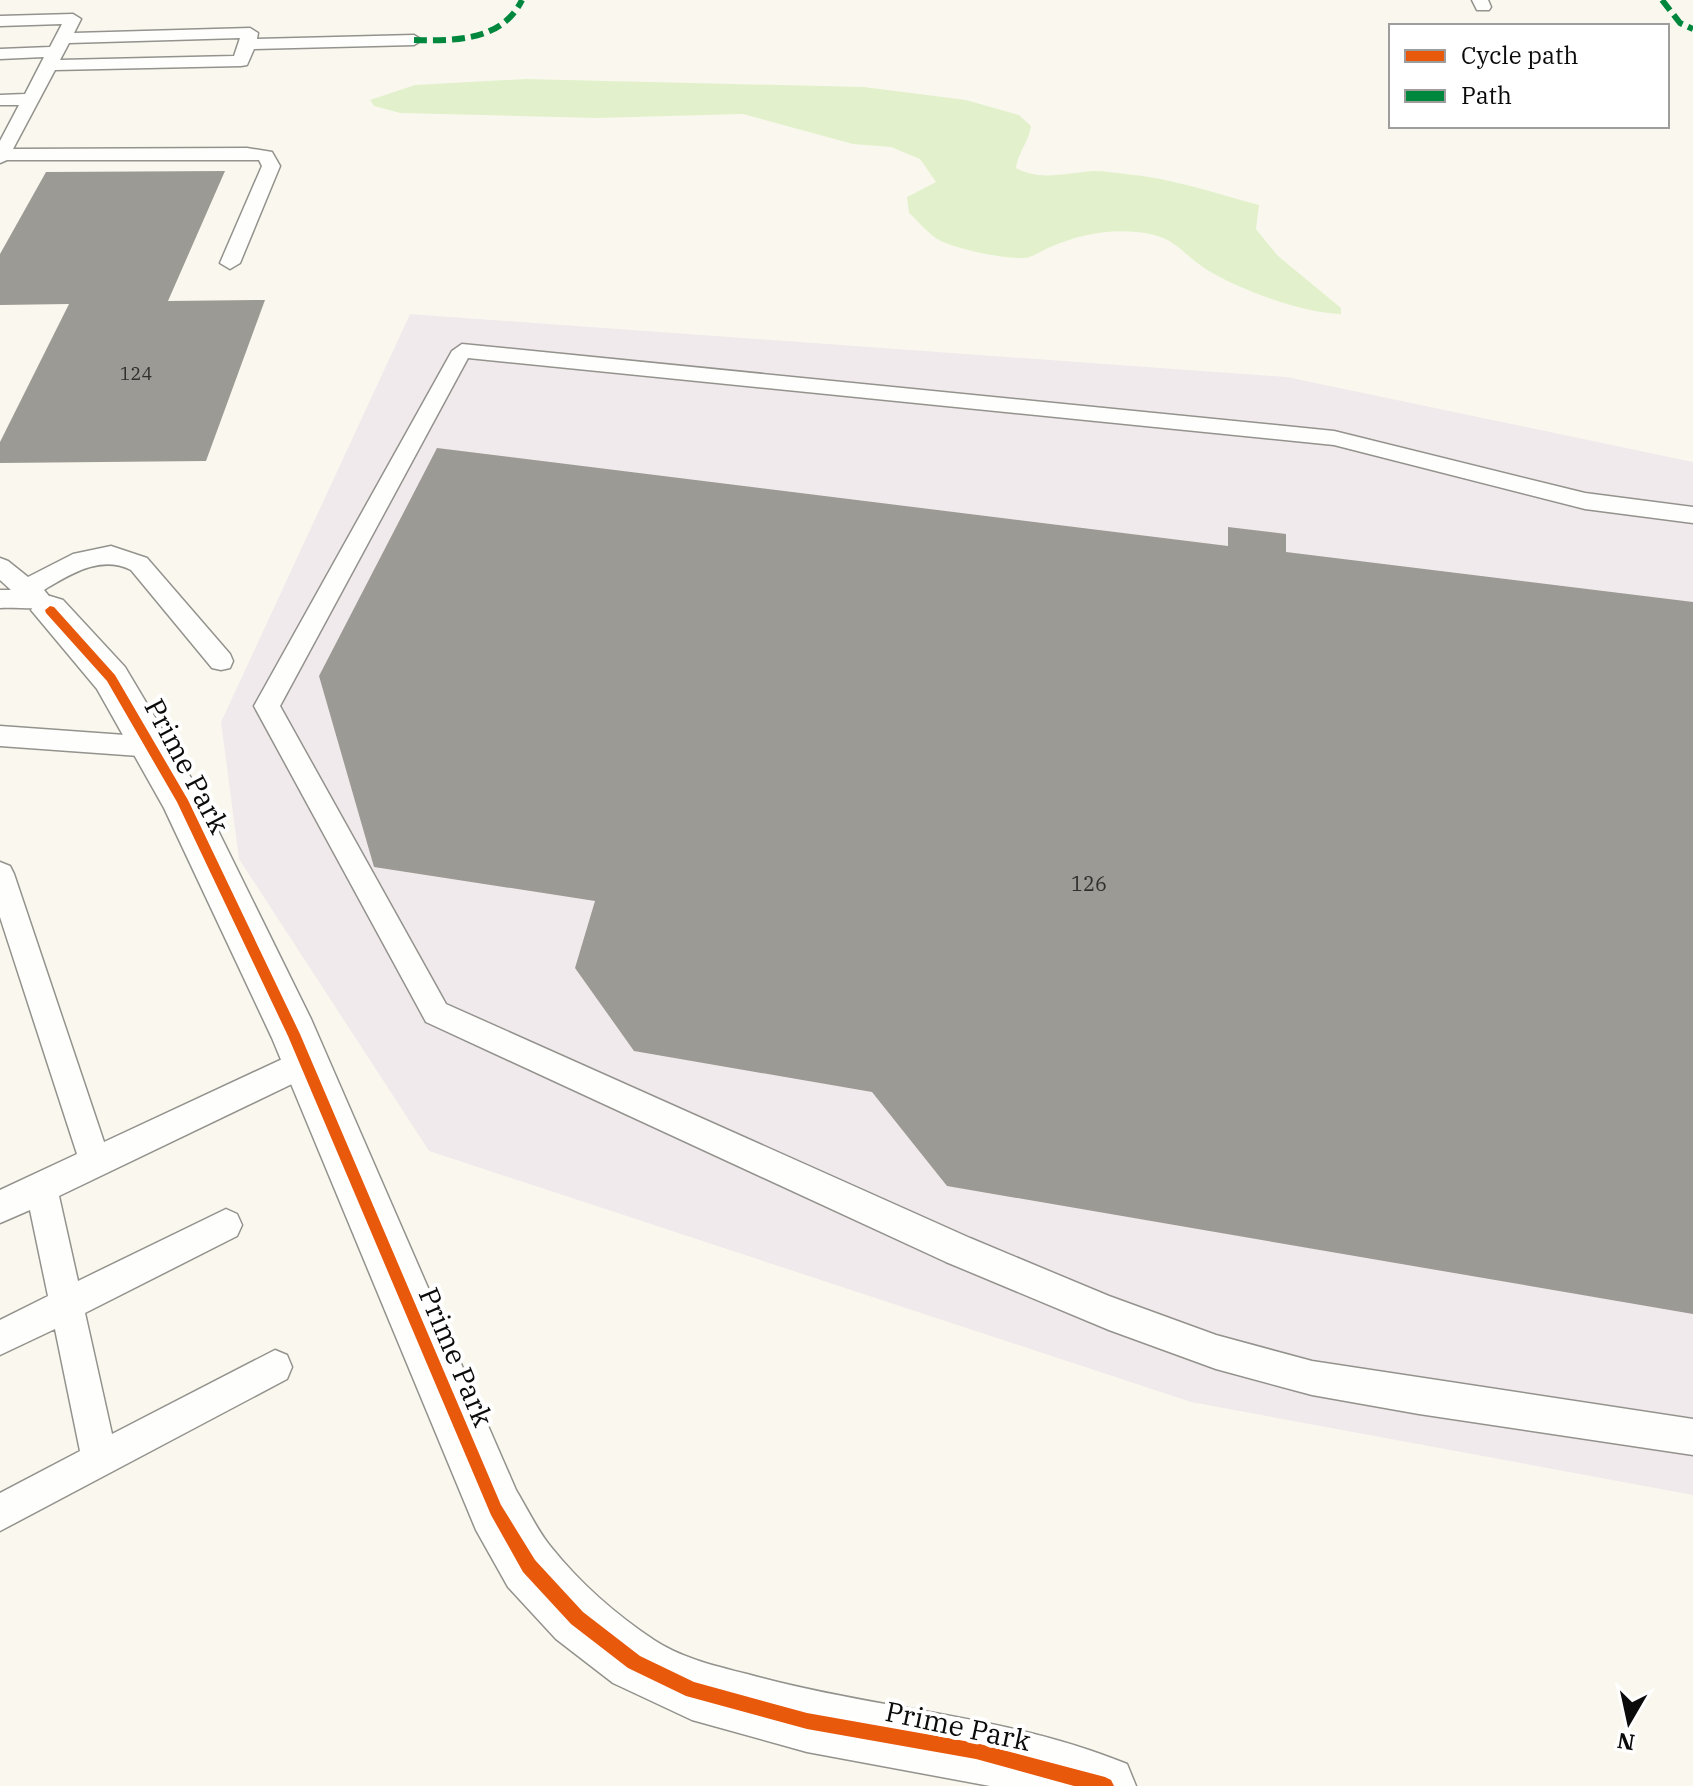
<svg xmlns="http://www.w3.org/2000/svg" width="1693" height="1786" font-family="'IBM Plex Serif',serif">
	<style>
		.industrial { fill: #f1eaec }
		.green { fill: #e2f1cc }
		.building { fill: #9c9a94 }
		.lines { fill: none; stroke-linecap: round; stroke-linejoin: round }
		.service-casing { stroke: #93928d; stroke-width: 3 }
		.minor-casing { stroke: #93928d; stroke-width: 3 }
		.service { fill: #fefefc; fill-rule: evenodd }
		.minor { fill: #fefefc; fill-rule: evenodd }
		.quiet { stroke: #00873e; stroke-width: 6; stroke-dasharray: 13 6; stroke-linecap: butt }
		.cycleway-casing { stroke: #fff; stroke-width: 5 }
		.cycleway { fill: #e8590c; fill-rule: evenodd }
		.labels { text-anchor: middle; stroke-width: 8; stroke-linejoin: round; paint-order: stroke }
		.far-number-label { font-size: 18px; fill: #2f2f2d }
		.number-label { font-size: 20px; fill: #2f2f2d }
		.near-street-label { font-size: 28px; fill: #0b0b0b; stroke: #fff }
	</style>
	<rect width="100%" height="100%" fill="#faf8ee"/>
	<path class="industrial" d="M410,314L1287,377L1693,462V1495L1191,1402L429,1151L239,859L221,722Z"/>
	<path class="green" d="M526,79L864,87L966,100L1019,115L1031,126C1029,142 1018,152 1016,168C1042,182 1067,172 1095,171C1105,171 1116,173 1126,174C1171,178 1215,193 1259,205L1256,229L1278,256L1341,308V314C1302,313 1243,291 1209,271C1178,252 1178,236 1136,232C1109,229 1078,235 1053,246C1044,249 1034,257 1025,258C1004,259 960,250 941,241C930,236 919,222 909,213L907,197L936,182L920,159L891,147L853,144L743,114L598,118L400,113L374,106L370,100L415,85Z"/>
	<path class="building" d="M225,171L168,301L265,300L206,461L0,463V442L69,304L0,305V254L46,172Z
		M437,448L1228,546V527L1286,534V552L1693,602V1314L947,1186L872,1092L634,1051L575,968L595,901L374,867L319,676Z"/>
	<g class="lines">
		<defs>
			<path id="service" d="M1472,0H1488L1491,7L1489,10H1477Z
				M73,14L81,19L74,33L250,28L258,33L257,39L414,35L422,40L414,45L254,49L247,65L241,66L55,70L13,149L247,148L272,152L280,166L240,263L230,269L220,263L262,166L259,160H7L0,163V141L19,105H0V95L25,94L44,57L0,59V49L50,47L62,24L0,26V16ZM240,38L234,56L60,60L69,43Z
				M462,344L1334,431L1585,493L1693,507V523L1585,509L1334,445L468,358L280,706L446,1004L970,1238L1109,1296L1216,1335L1312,1361L1693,1419V1455L1419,1414L1312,1395L1216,1369L1109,1330L946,1262L426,1022L254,706L452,351Z
				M111,546L147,558L230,654L233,661L230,668L221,670L212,668L131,570C101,555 73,573 47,588L44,590L53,601L50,607C39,610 14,607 0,608V590H11L0,580V558L8,561L28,577L73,554Z
				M0,726L153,737L162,740L166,747L162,754L153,757L0,746Z
				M0,862L10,866L14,874L104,1142L306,1048L317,1052L321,1062L317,1072L59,1196L78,1281L226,1209L237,1214L242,1225L237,1236L85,1313L112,1434L275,1350L287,1355L292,1367L287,1379L0,1531V1493L80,1451L55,1329L0,1355V1320L48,1296L30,1210L0,1223V1190L77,1154L0,917Z"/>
			<path id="minor" d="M50,596L63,600L125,667L197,788L311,1019L516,1490C527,1508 537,1530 551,1547C579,1582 616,1615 654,1640C686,1661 725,1668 762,1678C882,1710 1011,1716 1127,1764L1136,1786H990L807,1752L692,1720L613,1683L556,1639L508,1587L476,1530L272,1038L164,808L97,689L31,610L37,600Z"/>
		</defs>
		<use href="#service" class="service-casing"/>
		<use href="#minor" class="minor-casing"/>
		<use href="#service" class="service"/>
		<use href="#minor" class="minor"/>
		<path class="quiet" d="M1662,0L1680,23L1693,29
			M414,40C455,41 502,41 522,0"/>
		<defs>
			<path id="cycleway" d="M50,606L54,607L115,675L188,800L300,1034L501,1505L535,1560L583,1612L640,1656L694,1682L807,1713L976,1743L1105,1777L1111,1780L1114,1786H1074L976,1759L807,1729L686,1696L628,1668L571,1624L523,1572L491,1515L288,1036L177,802L107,681L46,613L45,610Z"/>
		</defs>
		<use href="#cycleway" class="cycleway-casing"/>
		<use href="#cycleway" class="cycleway"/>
	</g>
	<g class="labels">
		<g class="far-number-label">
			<text x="136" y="380">124</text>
		</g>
		<g class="number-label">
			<text x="1089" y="891">126</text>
		</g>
		<g class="near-street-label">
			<text transform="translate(187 766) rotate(62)" y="10">Prime Park</text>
			<text transform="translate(456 1357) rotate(67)" y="10">Prime Park</text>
			<text transform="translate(958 1726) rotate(12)" y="10">Prime Park</text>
		</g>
	</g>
	<rect x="1389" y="24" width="280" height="104" fill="#ffffff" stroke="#9d9d9d" stroke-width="2"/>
	<rect x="1405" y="50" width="40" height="12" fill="#e8590c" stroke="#9d9d9d" stroke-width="2"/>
	<text x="1461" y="64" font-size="24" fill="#0b0b0b">Cycle path</text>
	<rect x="1405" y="90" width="40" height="12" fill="#00873e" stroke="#9d9d9d" stroke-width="2"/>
	<text x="1461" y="104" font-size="24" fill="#0b0b0b">Path</text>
	<g transform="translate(1629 1722) rotate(189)" stroke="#ffffff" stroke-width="6" paint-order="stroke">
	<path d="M0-6L14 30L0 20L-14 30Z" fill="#0b0b0b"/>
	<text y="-12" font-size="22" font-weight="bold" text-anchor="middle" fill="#0b0b0b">N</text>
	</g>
</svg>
